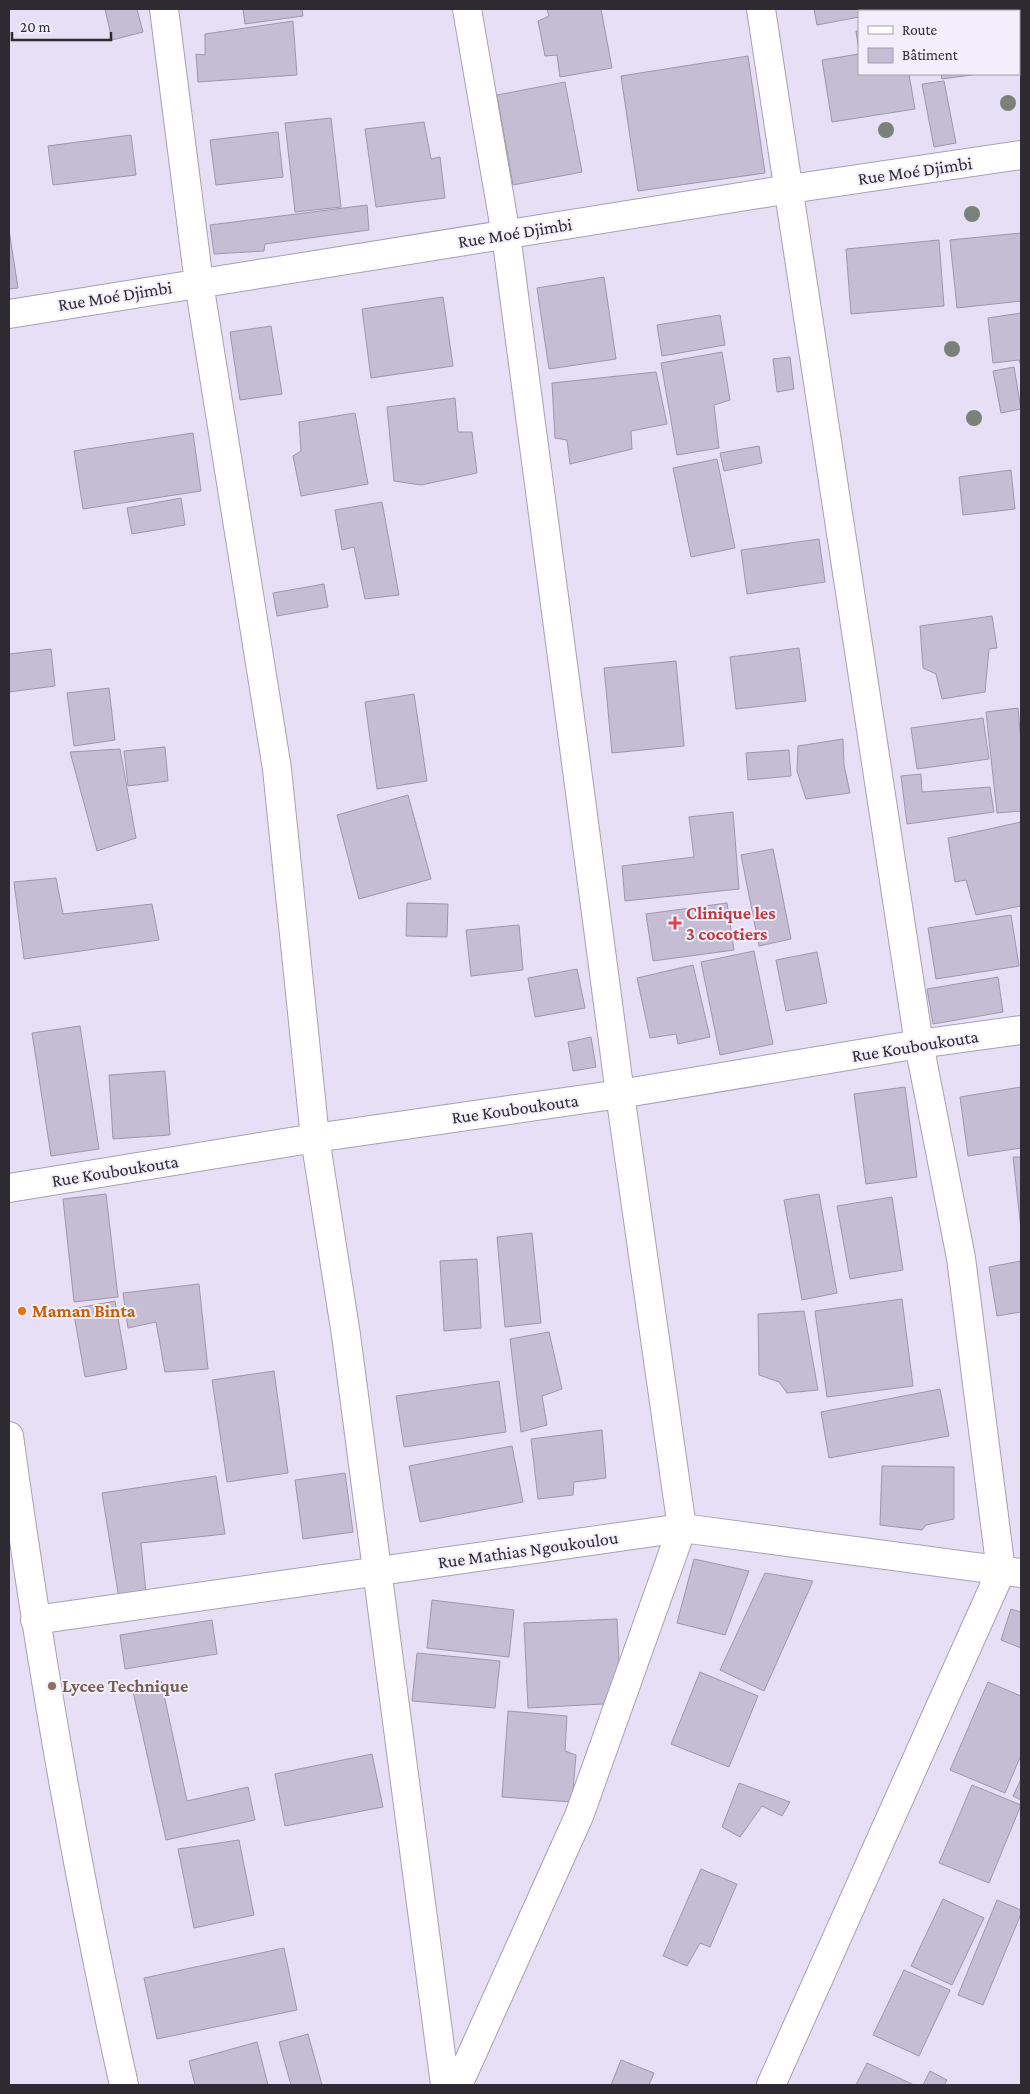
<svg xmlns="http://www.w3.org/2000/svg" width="1030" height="2094" font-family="'Crimson Pro',serif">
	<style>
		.building { fill: #c4bdd3; stroke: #9e97ac }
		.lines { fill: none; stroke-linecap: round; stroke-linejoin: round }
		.street-casing { stroke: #a7a0b5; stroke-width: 30 }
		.highway-casing { stroke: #a7a0b5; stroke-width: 30 }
		.street { stroke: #fff; stroke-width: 28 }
		.highway { stroke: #fff; stroke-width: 28 }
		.tree { fill: #7a8178 }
		.health-dot { fill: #e0444e; stroke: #f2eefc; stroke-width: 2 }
		.food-dot { fill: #e8710a; stroke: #f2eefc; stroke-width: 2 }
		.education-dot { fill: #8d6e63; stroke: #f2eefc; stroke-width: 2 }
		.labels { text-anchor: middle; stroke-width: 4; stroke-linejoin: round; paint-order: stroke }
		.street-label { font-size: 18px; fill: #2d2a32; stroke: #f2eefc }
		.health-label { font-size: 18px; font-weight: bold; fill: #be3a42; stroke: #f2eefc; text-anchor: start }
		.food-label { font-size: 18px; font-weight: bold; fill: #c56008; stroke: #f2eefc; text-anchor: start }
		.education-label { font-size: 18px; font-weight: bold; fill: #785e54; stroke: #f2eefc; text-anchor: start }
	</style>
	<rect width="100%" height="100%" fill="#e6dff6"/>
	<path class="building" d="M105,9H137L143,32L112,40Z
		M243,9H302L303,16L245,24Z
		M547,9H601L612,68L560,77L557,55L545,56L538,21L549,16Z
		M814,9H875L876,11H859V17L817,25Z
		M881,9H903L904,11H881Z
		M946,9H971L972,11H947Z
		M293,21L297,75L198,82L196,54L205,55V34Z
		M856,31H859V51Z
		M859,54V74H909L915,109L832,122L822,60Z
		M748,56L765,173L638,191L621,76Z
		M941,74H979L942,79Z
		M944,81L956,143L934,147L922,84Z
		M565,82L582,172L513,185L497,95Z
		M331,118L341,207L295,212L285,123Z
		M424,122L431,159L440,157L445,198L376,207L365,129Z
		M278,132L283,177L216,185L210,140Z
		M131,135L136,175L53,185L48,146Z
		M367,205L369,230L265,244L264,251L214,254L210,225Z
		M9,230L18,288L9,289Z
		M1021,233V301L957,308L950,240Z
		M939,240L944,306L851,314L846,249Z
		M604,277L616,359L549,369L537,288Z
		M443,297L453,366L371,378L362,309Z
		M1021,313V366L1019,360L993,363L988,318Z
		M720,315L725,345L662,356L657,325Z
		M271,326L282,394L240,400L230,332Z
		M722,352L730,400L714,405L719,448L677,455L661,363Z
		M790,357L794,389L777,392L773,359Z
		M1014,367L1021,409L1001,413L993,371Z
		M656,372L667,424L631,431L632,449L570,464L567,440L555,438L552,383Z
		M455,398L458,432H472L477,473L421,485L394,481L387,407Z
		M355,413L368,484L301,496L293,456L301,451L299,422Z
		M193,433L201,491L83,509L74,451Z
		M759,446L762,463L724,471L720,453Z
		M717,459L735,548L691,557L673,468Z
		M1011,470L1015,509L963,515L959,477Z
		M181,498L185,525L132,534L127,508Z
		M382,502L399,595L365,599L354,547L342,550L335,510Z
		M819,539L825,582L747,594L741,550Z
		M324,584L328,607L277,616L273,593Z
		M992,616L997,648L989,649L985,692L942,699L936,674L923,668L920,626Z
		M799,648L806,701L736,709L730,657Z
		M51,649L55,686L9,692V654Z
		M676,661L684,746L612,753L604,668Z
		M109,688L115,740L74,746L67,693Z
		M414,694L427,781L377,789L365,702Z
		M1018,708L1021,742V811L997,813L986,712Z
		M983,718L989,759L917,769L911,728Z
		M843,739L844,765L850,793L806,799L797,771L798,746Z
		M165,747L168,781L128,786L124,751Z
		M120,749L136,838L97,851L70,752Z
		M789,750L791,776L748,780L746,753Z
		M921,774L922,792L990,787L994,812L907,824L901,776Z
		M408,795L431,879L359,899L337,815Z
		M733,812L739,889L625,901L622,866L694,857L689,817Z
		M1021,822V906L976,915L966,880L955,882L948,838Z
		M773,849L791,939L759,946L741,855Z
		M56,878L63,914L152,904L159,940L24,959L14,882Z
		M407,903L448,904L447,937L406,936Z
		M727,903L734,950L653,961L646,914Z
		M1011,915L1019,966L936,979L928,928Z
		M519,925L523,970L471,976L466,930Z
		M754,951L773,1044L720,1055L701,962Z
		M817,952L827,1003L786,1011L776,960Z
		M693,965L710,1037L678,1044L676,1034L650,1038L637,978Z
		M577,969L585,1008L535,1017L528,978Z
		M998,977L1003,1012L933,1024L927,989Z
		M80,1026L99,1149L51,1156L32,1033Z
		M591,1037L596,1067L573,1071L568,1042Z
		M165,1071L170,1135L113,1139L109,1075Z
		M905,1087L917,1177L866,1184L854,1094Z
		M1021,1087V1148L968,1156L960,1097Z
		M1013,1157H1021V1229Z
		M106,1194L118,1297L74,1302L63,1199Z
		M819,1194L837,1293L802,1300L784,1200Z
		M892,1197L903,1270L850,1279L837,1206Z
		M532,1233L541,1323L505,1327L497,1237Z
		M477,1259L481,1328L444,1331L440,1261Z
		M1021,1261V1312L997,1316L989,1267Z
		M199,1284L208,1369L165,1372L156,1322L128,1328L123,1293Z
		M902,1299L913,1386L827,1397L815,1311Z
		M115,1301L127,1369L85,1377L73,1309Z
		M804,1311L818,1390L787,1393L779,1382L759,1375L758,1314Z
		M549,1332L562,1389L542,1396L547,1425L521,1432L510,1339Z
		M274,1371L288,1473L227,1482L212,1380Z
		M499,1381L506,1432L404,1447L396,1396Z
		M940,1389L949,1436L829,1458L821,1412Z
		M602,1430L606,1478L574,1482L573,1495L538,1499L531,1439Z
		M512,1446L523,1502L420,1522L409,1466Z
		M882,1466L954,1467V1519L926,1525L922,1530L880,1525Z
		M345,1473L353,1532L303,1539L295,1480Z
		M216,1476L225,1534L141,1543L146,1593L119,1599L102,1493Z
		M694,1559L749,1571L725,1635L677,1623Z
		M765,1573L813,1581L764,1691L720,1670Z
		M432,1600L514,1610L509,1657L427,1648Z
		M1011,1609L1021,1612V1648L1001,1640Z
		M617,1619L621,1703L528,1708L524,1623Z
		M212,1620L217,1654L125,1669L120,1635Z
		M417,1653L500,1661L495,1708L412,1701Z
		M700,1672L758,1696L729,1767L671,1744Z
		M161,1681L187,1801L248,1787L255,1820L166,1840L132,1687Z
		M988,1682L1021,1696V1755L1005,1793L950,1770Z
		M508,1711L567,1716L565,1751L576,1755L572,1802L502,1797Z
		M372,1754L383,1807L285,1826L275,1774Z
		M1021,1779V1800L1013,1796Z
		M739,1783L790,1802L782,1816L762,1806L740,1837L722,1827Z
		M972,1785L1021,1805L989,1883L939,1863Z
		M239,1840L254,1915L194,1928L178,1849Z
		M701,1869L737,1884L710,1947L700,1943L687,1966L663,1956Z
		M943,1899L984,1918L952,1985L911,1966Z
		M997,1900L1021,1910V1914L983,2005L958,1995Z
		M284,1948L297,2010L157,2039L144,1978Z
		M904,1970L950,1990L919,2056L873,2035Z
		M308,2034L322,2085H291L279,2042Z
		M257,2042L268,2085H195L189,2061Z
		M621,2060L654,2073L649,2085H611Z
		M867,2063L914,2085H856Z
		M930,2071L947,2080L944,2085H923Z"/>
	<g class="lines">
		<defs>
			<path id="street" d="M164,9L199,283L277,769L315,1138L346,1335L445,2085
				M761,9L919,1044L961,1258L1001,1571L771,2085
				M9,314L790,189L1021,155
				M9,1188L315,1138L620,1094L919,1044L1021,1030
				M35,1620L682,1528L1021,1573
				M458,2085L579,1816L682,1528L620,1094L506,235L467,9"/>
			<path id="highway" d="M9,1436C39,1654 76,1871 124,2085"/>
		</defs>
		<use href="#street" class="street-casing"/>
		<use href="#highway" class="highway-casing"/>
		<use href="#street" class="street"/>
		<use href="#highway" class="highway"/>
	</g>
	<g class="tree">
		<circle cx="1008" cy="103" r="8"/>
		<circle cx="886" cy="130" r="8"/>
		<circle cx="972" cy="214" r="8"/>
		<circle cx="952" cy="349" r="8"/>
		<circle cx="974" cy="418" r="8"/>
	</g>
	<path class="health-dot" d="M672.5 915.5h5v5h5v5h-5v5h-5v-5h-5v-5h5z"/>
	<circle class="food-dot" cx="22" cy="1311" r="5"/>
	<circle class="education-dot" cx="52" cy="1686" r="5"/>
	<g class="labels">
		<g class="street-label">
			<text transform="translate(915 171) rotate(-8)" y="6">Rue Moé Djimbi</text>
			<text transform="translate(515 233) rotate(-9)" y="6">Rue Moé Djimbi</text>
			<text transform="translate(115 296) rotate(-9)" y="6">Rue Moé Djimbi</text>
			<text transform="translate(915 1046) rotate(-9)" y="6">Rue Kouboukouta</text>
			<text transform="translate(515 1109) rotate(-8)" y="6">Rue Kouboukouta</text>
			<text transform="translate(115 1171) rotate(-9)" y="6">Rue Kouboukouta</text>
			<text transform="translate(528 1550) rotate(-8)" y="6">Rue Mathias Ngoukoulou</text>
		</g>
		<g class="health-label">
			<text x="686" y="919">Clinique les<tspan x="686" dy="21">3 cocotiers</tspan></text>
		</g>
		<g class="food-label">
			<text x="32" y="1317">Maman Binta</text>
		</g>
		<g class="education-label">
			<text x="62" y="1692">Lycee Technique</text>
		</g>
	</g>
	<rect width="1030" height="2094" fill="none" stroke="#2d2a32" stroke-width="20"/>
	<rect x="858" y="10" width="162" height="65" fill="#f2eefc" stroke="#a3a0ab"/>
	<rect x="868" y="26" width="25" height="8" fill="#ffffff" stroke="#a3a0ab"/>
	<text x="902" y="35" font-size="15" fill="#2d2a32">Route</text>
	<rect x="868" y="48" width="25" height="15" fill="#c4bdd3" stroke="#a3a0ab"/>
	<text x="902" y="60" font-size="15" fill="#2d2a32">Bâtiment</text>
	<path d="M12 32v8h99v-8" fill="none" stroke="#2d2a32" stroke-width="2.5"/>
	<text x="20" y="32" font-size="15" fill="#2d2a32" stroke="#f2eefc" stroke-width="4" paint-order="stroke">20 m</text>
</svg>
